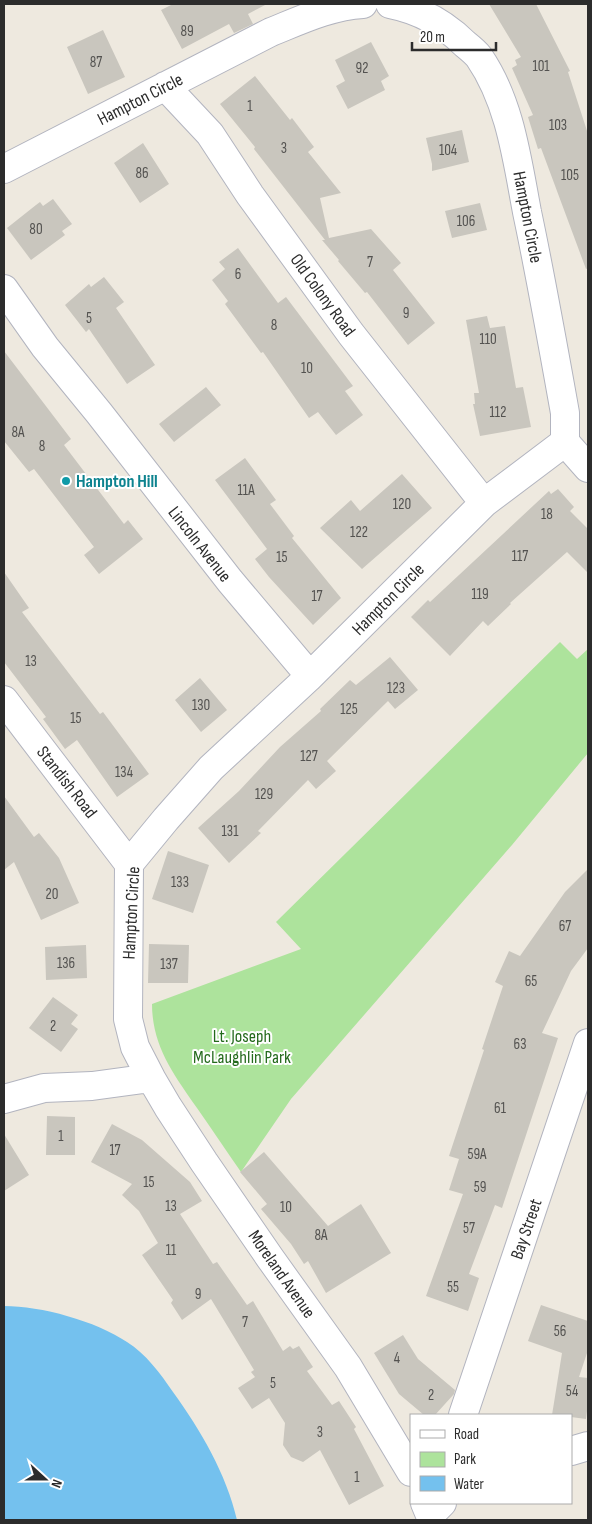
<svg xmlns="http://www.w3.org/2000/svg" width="592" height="1524" font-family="'Sofia Sans Condensed',sans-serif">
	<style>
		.green { fill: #ade39c }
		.water { fill: #74c1ee }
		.building { fill: #c9c6be }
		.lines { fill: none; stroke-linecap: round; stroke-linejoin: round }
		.minor-casing { stroke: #b2b4bf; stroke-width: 30 }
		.minor { stroke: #fff; stroke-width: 28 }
		.culture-dot { fill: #0f9aa8; stroke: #fff; stroke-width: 2 }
		.labels { text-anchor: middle; stroke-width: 4; stroke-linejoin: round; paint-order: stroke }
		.number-label { font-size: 15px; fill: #535250 }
		.street-label { font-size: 18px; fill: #2c2c2c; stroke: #fff }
		.culture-label { font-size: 18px; font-weight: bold; fill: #0d838f; stroke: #fff; text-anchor: start }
		.park-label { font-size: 18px; fill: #246a1c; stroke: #fff }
	</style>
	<rect width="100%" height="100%" fill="#eee9df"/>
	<path class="green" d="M560,642L577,659L588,649V753L512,845L291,1099L241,1172C226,1151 212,1129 197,1108C174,1075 152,1046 152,1004L301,949L276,922Z"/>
	<path class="water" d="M4,1306C41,1306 96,1321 127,1342C146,1354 160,1373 173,1392C201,1431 226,1473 237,1520H4Z"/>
	<path class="building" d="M173,4H267L248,14L253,24L234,33L229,24L182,49L161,10Z
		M489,4H536L570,71L568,72L588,134V268L586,269L541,148L538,149L528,117L533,115L512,68L517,65L515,60L521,57Z
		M103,30L125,77L88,94L67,47Z
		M371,42L389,76L381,81L385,90L348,109L336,86L345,81L335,60Z
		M255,76L290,120L292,118L314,147L308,152L341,193L320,198L329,238L371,229L401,263L393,270L435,323L408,345L367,292L365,293L338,261L339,260L322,240H325L254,149L255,147L220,104Z
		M462,130L469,162L432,171V164L426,138Z
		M143,143L169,184L140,203L114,163Z
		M53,199L72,224L62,231L65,235L31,260L7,228L36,205L40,202L43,206Z
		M480,203L487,230L452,238L445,211Z
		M238,248L278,303L286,297L353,386L345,391L363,415L336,435L318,412L309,418L263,352L261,353L225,304L228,301L212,280L225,269L219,262Z
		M104,277L124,302L116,308L155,365L127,384L89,329L86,332L65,305L89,284L91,287Z
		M487,316L490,328L505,326L516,388L523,387L531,427L480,436L473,404H475L474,393H479L466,320Z
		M4,351L71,439L64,445L124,524L128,520L143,539L99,574L84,555L94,547L34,469L29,472L4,441Z
		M206,387L221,405L174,442L159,424Z
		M245,458L276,500L270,504L294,536L292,538L341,598L313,625L269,577L255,559L267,549L215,480Z
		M402,474L432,508L362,569L320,528L351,500L360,511Z
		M558,489L574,507L570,511L588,529V573L567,552L510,603L511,604L488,626L483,621L450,656L411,617L428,600L430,602L549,491L551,494Z
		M4,572L29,608L22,612L100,714L103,712L149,774L117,797L77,740L65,749L43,719L46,717L4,662Z
		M390,657L418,690L395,709L388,701L327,761L336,771L316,789L308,780L258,831L261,833L229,863L198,828L239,791L280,747L321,711L320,709L350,680L356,685Z
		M200,678L227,710L201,732L175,700Z
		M4,796L34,837L39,833L59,858L79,903L41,920L14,862L4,870Z
		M168,851L209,865L193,913L152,899Z
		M588,869V948L571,971L542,1033L558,1038L502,1208L495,1205L469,1274L479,1278L468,1311L426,1296L463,1194L449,1190L459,1159L449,1156L484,1050L482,1049L503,986L495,982L509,951L520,956L565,892Z
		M149,944L189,945L188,983H148Z
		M86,945L87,978L46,980L45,947Z
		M53,997L78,1015L71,1024L78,1029L61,1052L29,1028Z
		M47,1116L75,1117V1155H46Z
		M112,1124L142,1140L190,1182L202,1201L180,1214L213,1264L217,1262L247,1305L253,1301L283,1351L290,1346L293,1349L299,1346L313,1367L307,1371L332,1405L339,1401L356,1427L354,1429L384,1486L349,1505L320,1450L303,1462L291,1457L283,1445L285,1423L269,1398L252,1409L238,1388L255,1377L251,1372L254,1370L211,1299L182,1320L171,1303L173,1300L142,1255L158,1243L139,1211L122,1195L132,1184L91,1162Z
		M4,1134L29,1175L4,1191Z
		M264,1152L328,1226L361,1204L391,1253L326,1293L308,1261L304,1264L291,1244L261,1209L267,1204L240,1172Z
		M541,1305L588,1321V1350L579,1377L588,1378V1403L586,1419L571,1417V1415H552L562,1353L528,1341Z
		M403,1335L418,1359L455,1390L454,1394L435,1415H424L399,1394L374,1353Z"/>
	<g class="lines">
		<defs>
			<path id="minor" d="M165,86L210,134L250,195L351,334L484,503
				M4,169L271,32C301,20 330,6 363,4
				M4,289L45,347L99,413L230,581L310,676
				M565,442L588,468
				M4,700L129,864
				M151,1078L168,1107L204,1162L270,1258L348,1367L411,1472
				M4,1099L44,1088L92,1086L151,1078L135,1047L128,1019L129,864L166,819L211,768L308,678L484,503L565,442V413C553,346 541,278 527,212C517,159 510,102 479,57C475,52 470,48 465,44C444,23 420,10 390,4
				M463,1415L588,1043
				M571,1451L588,1446
				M425,1503L430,1515L442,1503"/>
		</defs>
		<use href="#minor" class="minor-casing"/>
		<use href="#minor" class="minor"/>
	</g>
	<circle class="culture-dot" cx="66" cy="481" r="5"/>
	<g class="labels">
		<g class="number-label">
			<text x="187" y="36">89</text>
			<text x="96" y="67">87</text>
			<text x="541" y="71">101</text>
			<text x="362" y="73">92</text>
			<text x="250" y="111">1</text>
			<text x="558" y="130">103</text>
			<text x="284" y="153">3</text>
			<text x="448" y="155">104</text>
			<text x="142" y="178">86</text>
			<text x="570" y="180">105</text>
			<text x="466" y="226">106</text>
			<text x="36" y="234">80</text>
			<text x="370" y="267">7</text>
			<text x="238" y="279">6</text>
			<text x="406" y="318">9</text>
			<text x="89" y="323">5</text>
			<text x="274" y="330">8</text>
			<text x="488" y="344">110</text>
			<text x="307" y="373">10</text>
			<text x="498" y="417">112</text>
			<text x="18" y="437">8A</text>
			<text x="42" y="451">8</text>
			<text x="246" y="495">11A</text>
			<text x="402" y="509">120</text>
			<text x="547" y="519">18</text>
			<text x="359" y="537">122</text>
			<text x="520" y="561">117</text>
			<text x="282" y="562">15</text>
			<text x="480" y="599">119</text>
			<text x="317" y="601">17</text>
			<text x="31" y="666">13</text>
			<text x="396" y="693">123</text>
			<text x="201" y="710">130</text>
			<text x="349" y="714">125</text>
			<text x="76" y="723">15</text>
			<text x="309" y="761">127</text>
			<text x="124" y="777">134</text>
			<text x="264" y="799">129</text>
			<text x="230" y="836">131</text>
			<text x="180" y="887">133</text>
			<text x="52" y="899">20</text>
			<text x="565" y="931">67</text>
			<text x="66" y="968">136</text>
			<text x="169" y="969">137</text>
			<text x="531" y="986">65</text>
			<text x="53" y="1031">2</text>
			<text x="520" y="1049">63</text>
			<text x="500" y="1113">61</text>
			<text x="61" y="1141">1</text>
			<text x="115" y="1155">17</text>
			<text x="477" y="1159">59A</text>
			<text x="149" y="1187">15</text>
			<text x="480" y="1192">59</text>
			<text x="171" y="1211">13</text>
			<text x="286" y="1212">10</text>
			<text x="469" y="1233">57</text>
			<text x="321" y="1240">8A</text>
			<text x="171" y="1255">11</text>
			<text x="453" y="1292">55</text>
			<text x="198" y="1299">9</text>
			<text x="245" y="1327">7</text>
			<text x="560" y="1336">56</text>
			<text x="397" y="1363">4</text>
			<text x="273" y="1388">5</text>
			<text x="572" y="1396">54</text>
			<text x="431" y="1400">2</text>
			<text x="320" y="1437">3</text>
			<text x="357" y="1482">1</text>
		</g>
		<g class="street-label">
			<text transform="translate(140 99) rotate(-27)" y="6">Hampton Circle</text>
			<text transform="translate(528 217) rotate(79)" y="6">Hampton Circle</text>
			<text transform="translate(323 295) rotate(54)" y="6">Old Colony Road</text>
			<text transform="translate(200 544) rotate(52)" y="6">Lincoln Avenue</text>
			<text transform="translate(388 599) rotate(-45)" y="6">Hampton Circle</text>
			<text transform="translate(67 782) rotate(52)" y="6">Standish Road</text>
			<text transform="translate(131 913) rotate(-87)" y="6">Hampton Circle</text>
			<text transform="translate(526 1229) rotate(-71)" y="6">Bay Street</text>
			<text transform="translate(282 1274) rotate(55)" y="6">Moreland Avenue</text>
		</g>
		<g class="culture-label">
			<text x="76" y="487">Hampton Hill</text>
		</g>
		<g class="park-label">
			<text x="242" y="1042">Lt. Joseph<tspan x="242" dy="21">McLaughlin Park</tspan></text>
		</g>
	</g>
	<rect width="592" height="1524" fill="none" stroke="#2c2c2c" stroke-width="10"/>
	<rect x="410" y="1414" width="162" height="90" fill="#ffffff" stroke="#ababab"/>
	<rect x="420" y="1430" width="25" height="8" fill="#ffffff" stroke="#ababab"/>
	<text x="454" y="1439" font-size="15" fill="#2c2c2c">Road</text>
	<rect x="420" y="1452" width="25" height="15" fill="#ade39c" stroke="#ababab"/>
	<text x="454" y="1464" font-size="15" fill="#2c2c2c">Park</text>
	<rect x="420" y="1476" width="25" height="15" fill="#74c1ee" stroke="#ababab"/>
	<text x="454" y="1489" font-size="15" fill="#2c2c2c">Water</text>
	<g transform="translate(45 1479) rotate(111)" stroke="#ffffff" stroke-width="4" paint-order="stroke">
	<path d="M0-4L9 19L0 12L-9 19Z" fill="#2c2c2c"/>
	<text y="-8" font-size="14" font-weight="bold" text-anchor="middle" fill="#2c2c2c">N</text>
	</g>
	<path d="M412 42v8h84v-8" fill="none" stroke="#2c2c2c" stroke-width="2.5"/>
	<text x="420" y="42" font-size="15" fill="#2c2c2c" stroke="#ffffff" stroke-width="4" paint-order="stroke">20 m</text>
</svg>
